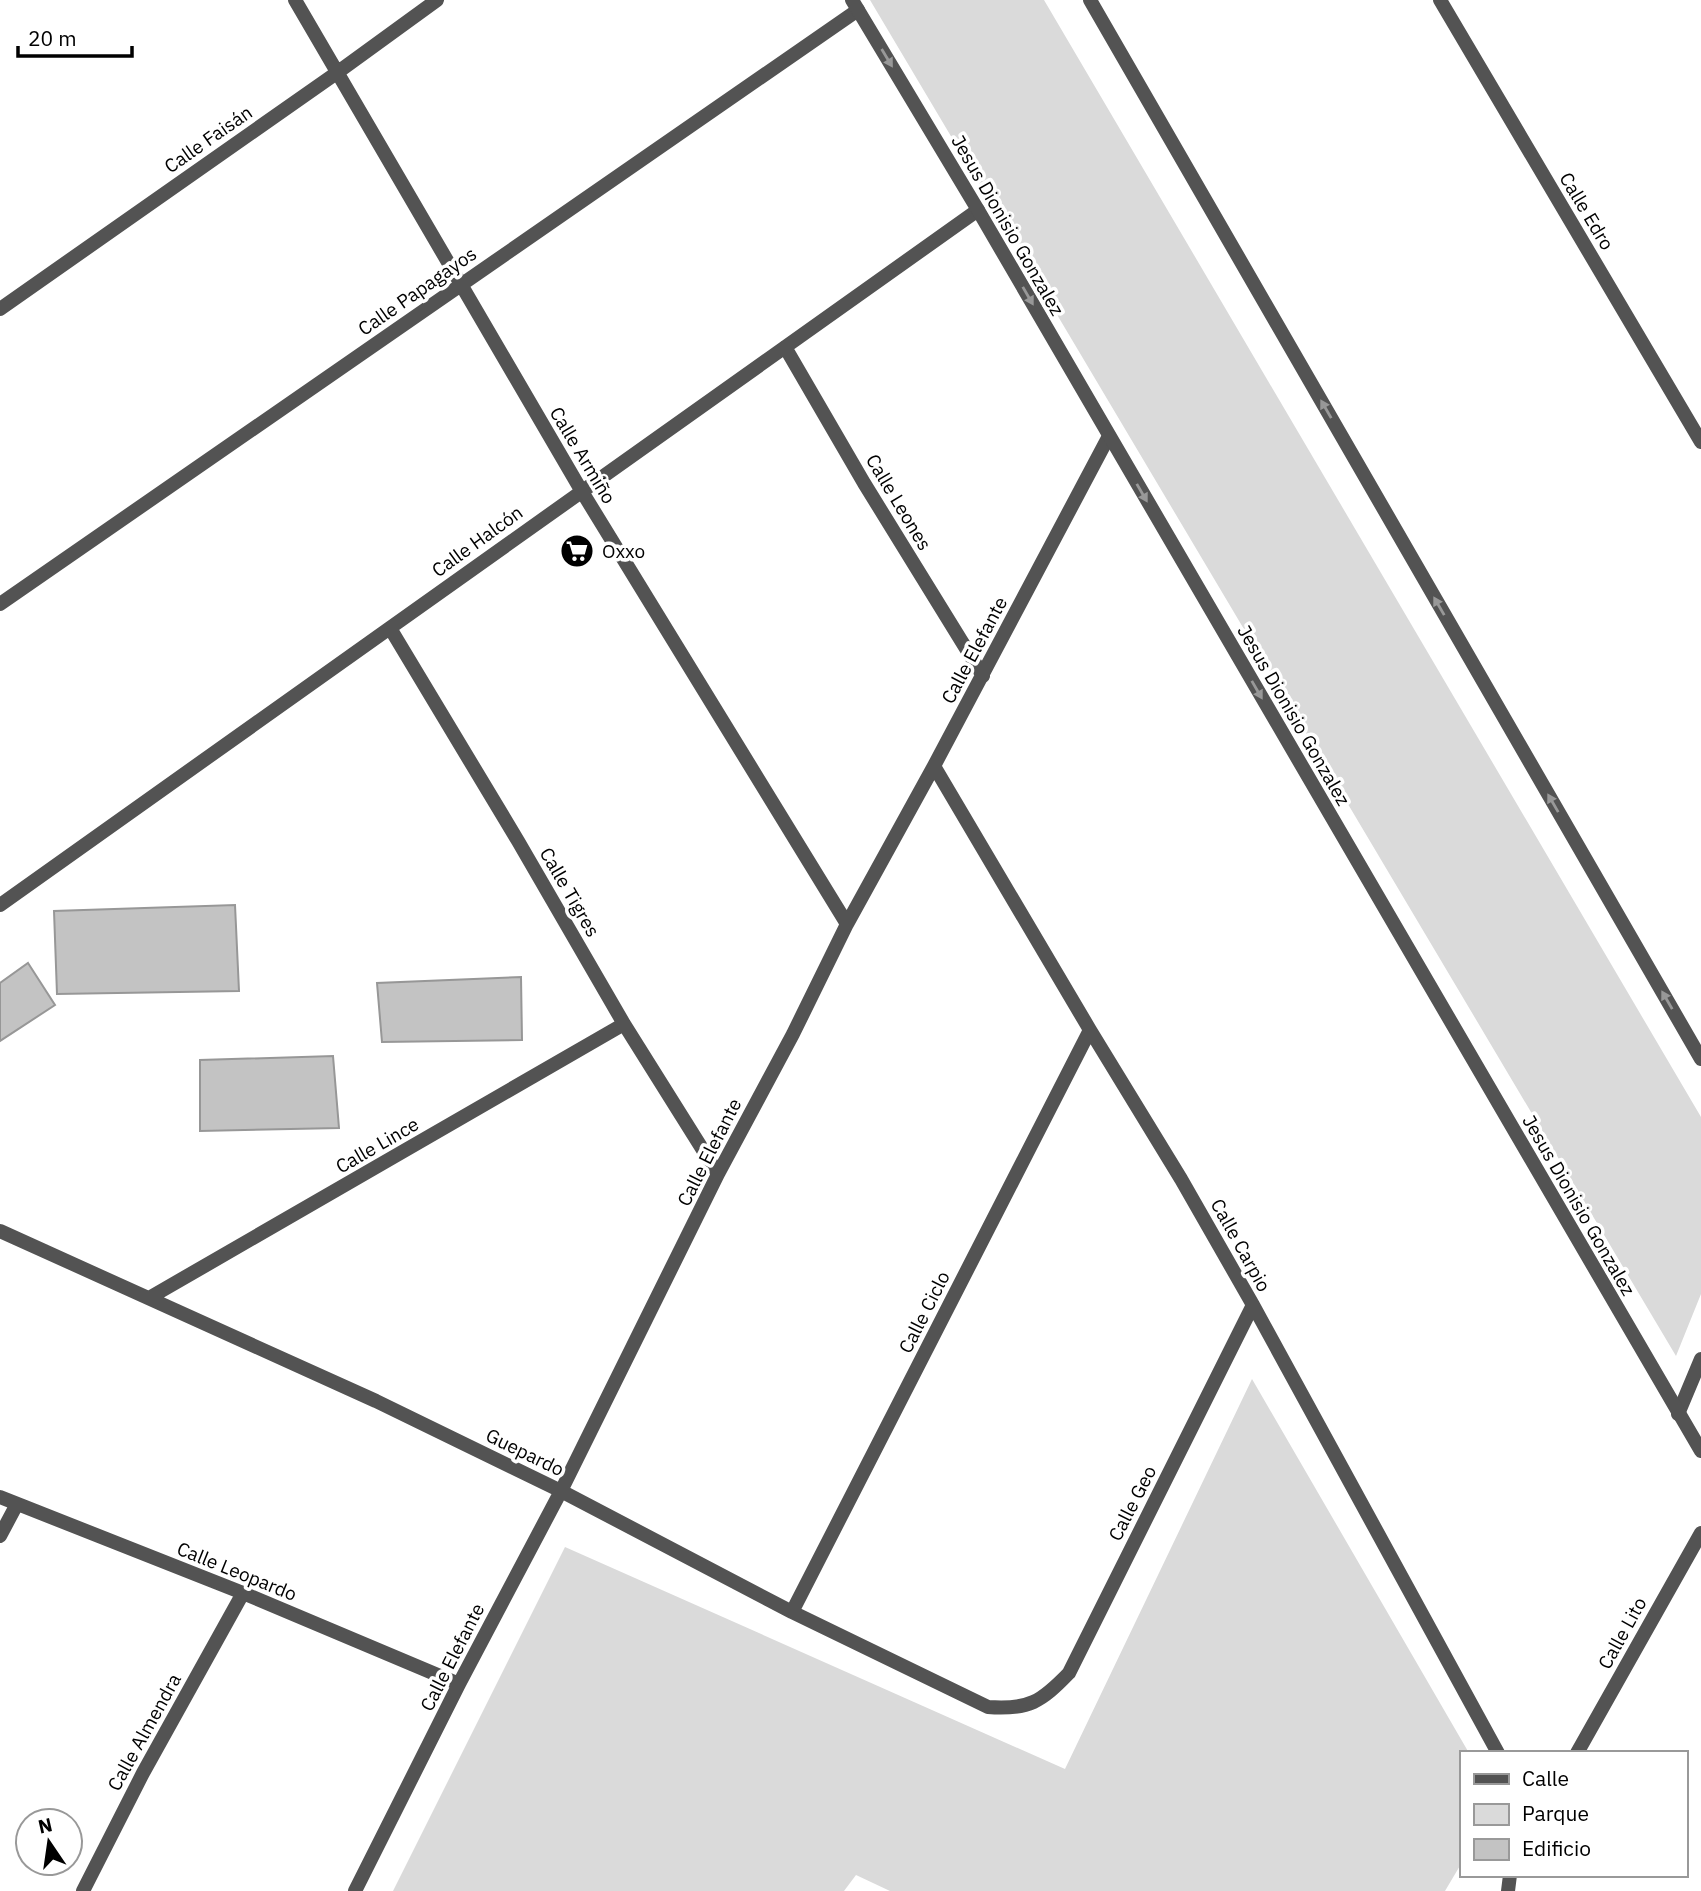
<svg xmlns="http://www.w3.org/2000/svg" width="1701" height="1891" font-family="'IBM Plex Sans',sans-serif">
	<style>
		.green { fill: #dadada }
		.building { fill: #c3c3c3; stroke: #979797; stroke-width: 2 }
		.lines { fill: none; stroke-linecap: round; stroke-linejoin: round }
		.minor { stroke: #535353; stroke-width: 14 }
		.tertiary { stroke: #535353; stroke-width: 14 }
		.oneway { fill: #989898 }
		.labels { text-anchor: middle; stroke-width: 7; stroke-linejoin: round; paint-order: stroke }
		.street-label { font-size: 19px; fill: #000; stroke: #fff }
		.poi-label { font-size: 19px; fill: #000; stroke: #fff; text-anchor: start }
	</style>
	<rect width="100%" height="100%" fill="#fff"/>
	<path class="green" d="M870,0H1044L1701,1117V1294L1676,1356Z
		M1252,1379L1469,1753H1461V1864L1445,1891H890L856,1875L844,1891H393L565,1547L1065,1769Z"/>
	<path class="building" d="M235,905L239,991L57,994L54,911Z
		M28,963L55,1005L0,1041V983Z
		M521,977L522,1040L382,1042L377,983Z
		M333,1056L339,1128L200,1131V1060Z"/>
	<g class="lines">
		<path class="minor" d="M295,0L581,490L847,924
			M1440,0L1701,442
			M0,309L338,72L437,0
			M785,347L864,483L983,676
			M0,604L858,10
			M390,628L518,841L624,1024L718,1174
			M934,766L1090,1030L1181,1179L1253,1305L1498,1753
			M0,905L978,210
			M0,1231L376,1401L561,1491L792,1612L988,1707C1029,1710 1041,1702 1069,1673L1253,1305
			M149,1298L624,1024
			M1678,1414L1701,1359
			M0,1497L243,1593L459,1684
			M0,1536L17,1504
			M792,1612L1090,1030
			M1577,1753L1701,1533
			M83,1891L143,1773L243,1593
			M355,1891L459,1684L561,1491L718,1174L793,1034L847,924L934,766L1109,436
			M1508,1891L1510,1875"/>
		<path class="tertiary" d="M852,0L978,210L1701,1451
			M1090,0L1701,1059"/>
	</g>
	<defs><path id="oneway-solid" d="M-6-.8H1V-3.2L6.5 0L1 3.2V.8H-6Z" transform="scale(1.75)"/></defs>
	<g class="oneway">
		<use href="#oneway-solid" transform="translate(887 58) rotate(59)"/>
		<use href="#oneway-solid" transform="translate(1028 296) rotate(60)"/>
		<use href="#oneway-solid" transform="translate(1326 409) rotate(-120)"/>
		<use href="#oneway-solid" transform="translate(1142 493) rotate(60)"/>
		<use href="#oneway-solid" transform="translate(1439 606) rotate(-120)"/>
		<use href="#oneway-solid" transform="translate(1257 690) rotate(60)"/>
		<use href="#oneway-solid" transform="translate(1553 803) rotate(-120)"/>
		<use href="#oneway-solid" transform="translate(1667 1000) rotate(-120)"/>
	</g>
	<defs>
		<symbol id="supermarket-disc" viewBox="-11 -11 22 22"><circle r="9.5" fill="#000" stroke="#fff"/><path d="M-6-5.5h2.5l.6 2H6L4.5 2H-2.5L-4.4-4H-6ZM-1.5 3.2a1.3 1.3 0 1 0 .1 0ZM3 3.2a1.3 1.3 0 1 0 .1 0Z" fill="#fff"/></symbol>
	</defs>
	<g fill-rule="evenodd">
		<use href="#supermarket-disc" x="558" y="532" width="38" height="38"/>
	</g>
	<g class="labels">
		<g class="street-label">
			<text transform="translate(208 139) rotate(-35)" y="7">Calle Faisán</text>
			<text transform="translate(1587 211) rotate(59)" y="7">Calle Edro</text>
			<text transform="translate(1008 225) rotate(60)" y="7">Jesus Dionisio Gonzalez</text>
			<text transform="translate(417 291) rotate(-35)" y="7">Calle Papagayos</text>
			<text transform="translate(583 455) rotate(59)" y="7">Calle Armiño</text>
			<text transform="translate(899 502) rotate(59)" y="7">Calle Leones</text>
			<text transform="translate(477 541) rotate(-36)" y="7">Calle Halcón</text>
			<text transform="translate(974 650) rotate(-62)" y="7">Calle Elefante</text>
			<text transform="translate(1294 715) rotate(60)" y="7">Jesus Dionisio Gonzalez</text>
			<text transform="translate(570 892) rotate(60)" y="7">Calle Tigres</text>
			<text transform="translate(377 1145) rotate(-30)" y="7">Calle Lince</text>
			<text transform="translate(709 1152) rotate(-63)" y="7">Calle Elefante</text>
			<text transform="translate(1579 1205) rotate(60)" y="7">Jesus Dionisio Gonzalez</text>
			<text transform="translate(1241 1245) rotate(61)" y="7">Calle Carpio</text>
			<text transform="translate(924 1312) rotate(-63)" y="7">Calle Ciclo</text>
			<text transform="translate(525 1452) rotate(26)" y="7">Guepardo</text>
			<text transform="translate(1132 1503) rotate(-63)" y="7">Calle Geo</text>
			<text transform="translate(237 1571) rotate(22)" y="7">Calle Leopardo</text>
			<text transform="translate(1622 1633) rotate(-61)" y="7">Calle Lito</text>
			<text transform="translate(452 1657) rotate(-63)" y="7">Calle Elefante</text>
			<text transform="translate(144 1732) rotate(-61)" y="7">Calle Almendra</text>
		</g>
		<g class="poi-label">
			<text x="602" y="558">Oxxo</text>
		</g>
	</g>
	<rect x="1460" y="1751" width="228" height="126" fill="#ffffff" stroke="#999999" stroke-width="2"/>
	<rect x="1474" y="1774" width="35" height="10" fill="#535353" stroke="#999999" stroke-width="2"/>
	<text x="1522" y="1786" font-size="21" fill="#000000">Calle</text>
	<rect x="1474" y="1804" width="35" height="21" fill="#dadada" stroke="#999999" stroke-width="2"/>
	<text x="1522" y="1821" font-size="21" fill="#000000">Parque</text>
	<rect x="1474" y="1839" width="35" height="21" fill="#c3c3c3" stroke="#999999" stroke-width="2"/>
	<text x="1522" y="1856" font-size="21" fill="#000000">Edificio</text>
	<g transform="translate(49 1842) rotate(347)"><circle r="33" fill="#ffffff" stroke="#999999" stroke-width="2"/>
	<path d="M0-5L12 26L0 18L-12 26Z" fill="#000000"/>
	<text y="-10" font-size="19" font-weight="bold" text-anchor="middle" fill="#000000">N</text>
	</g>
	<path d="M18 46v10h114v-10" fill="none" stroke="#000000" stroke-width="3.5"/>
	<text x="28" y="46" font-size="21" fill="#000000" stroke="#ffffff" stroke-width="5" paint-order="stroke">20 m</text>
</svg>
